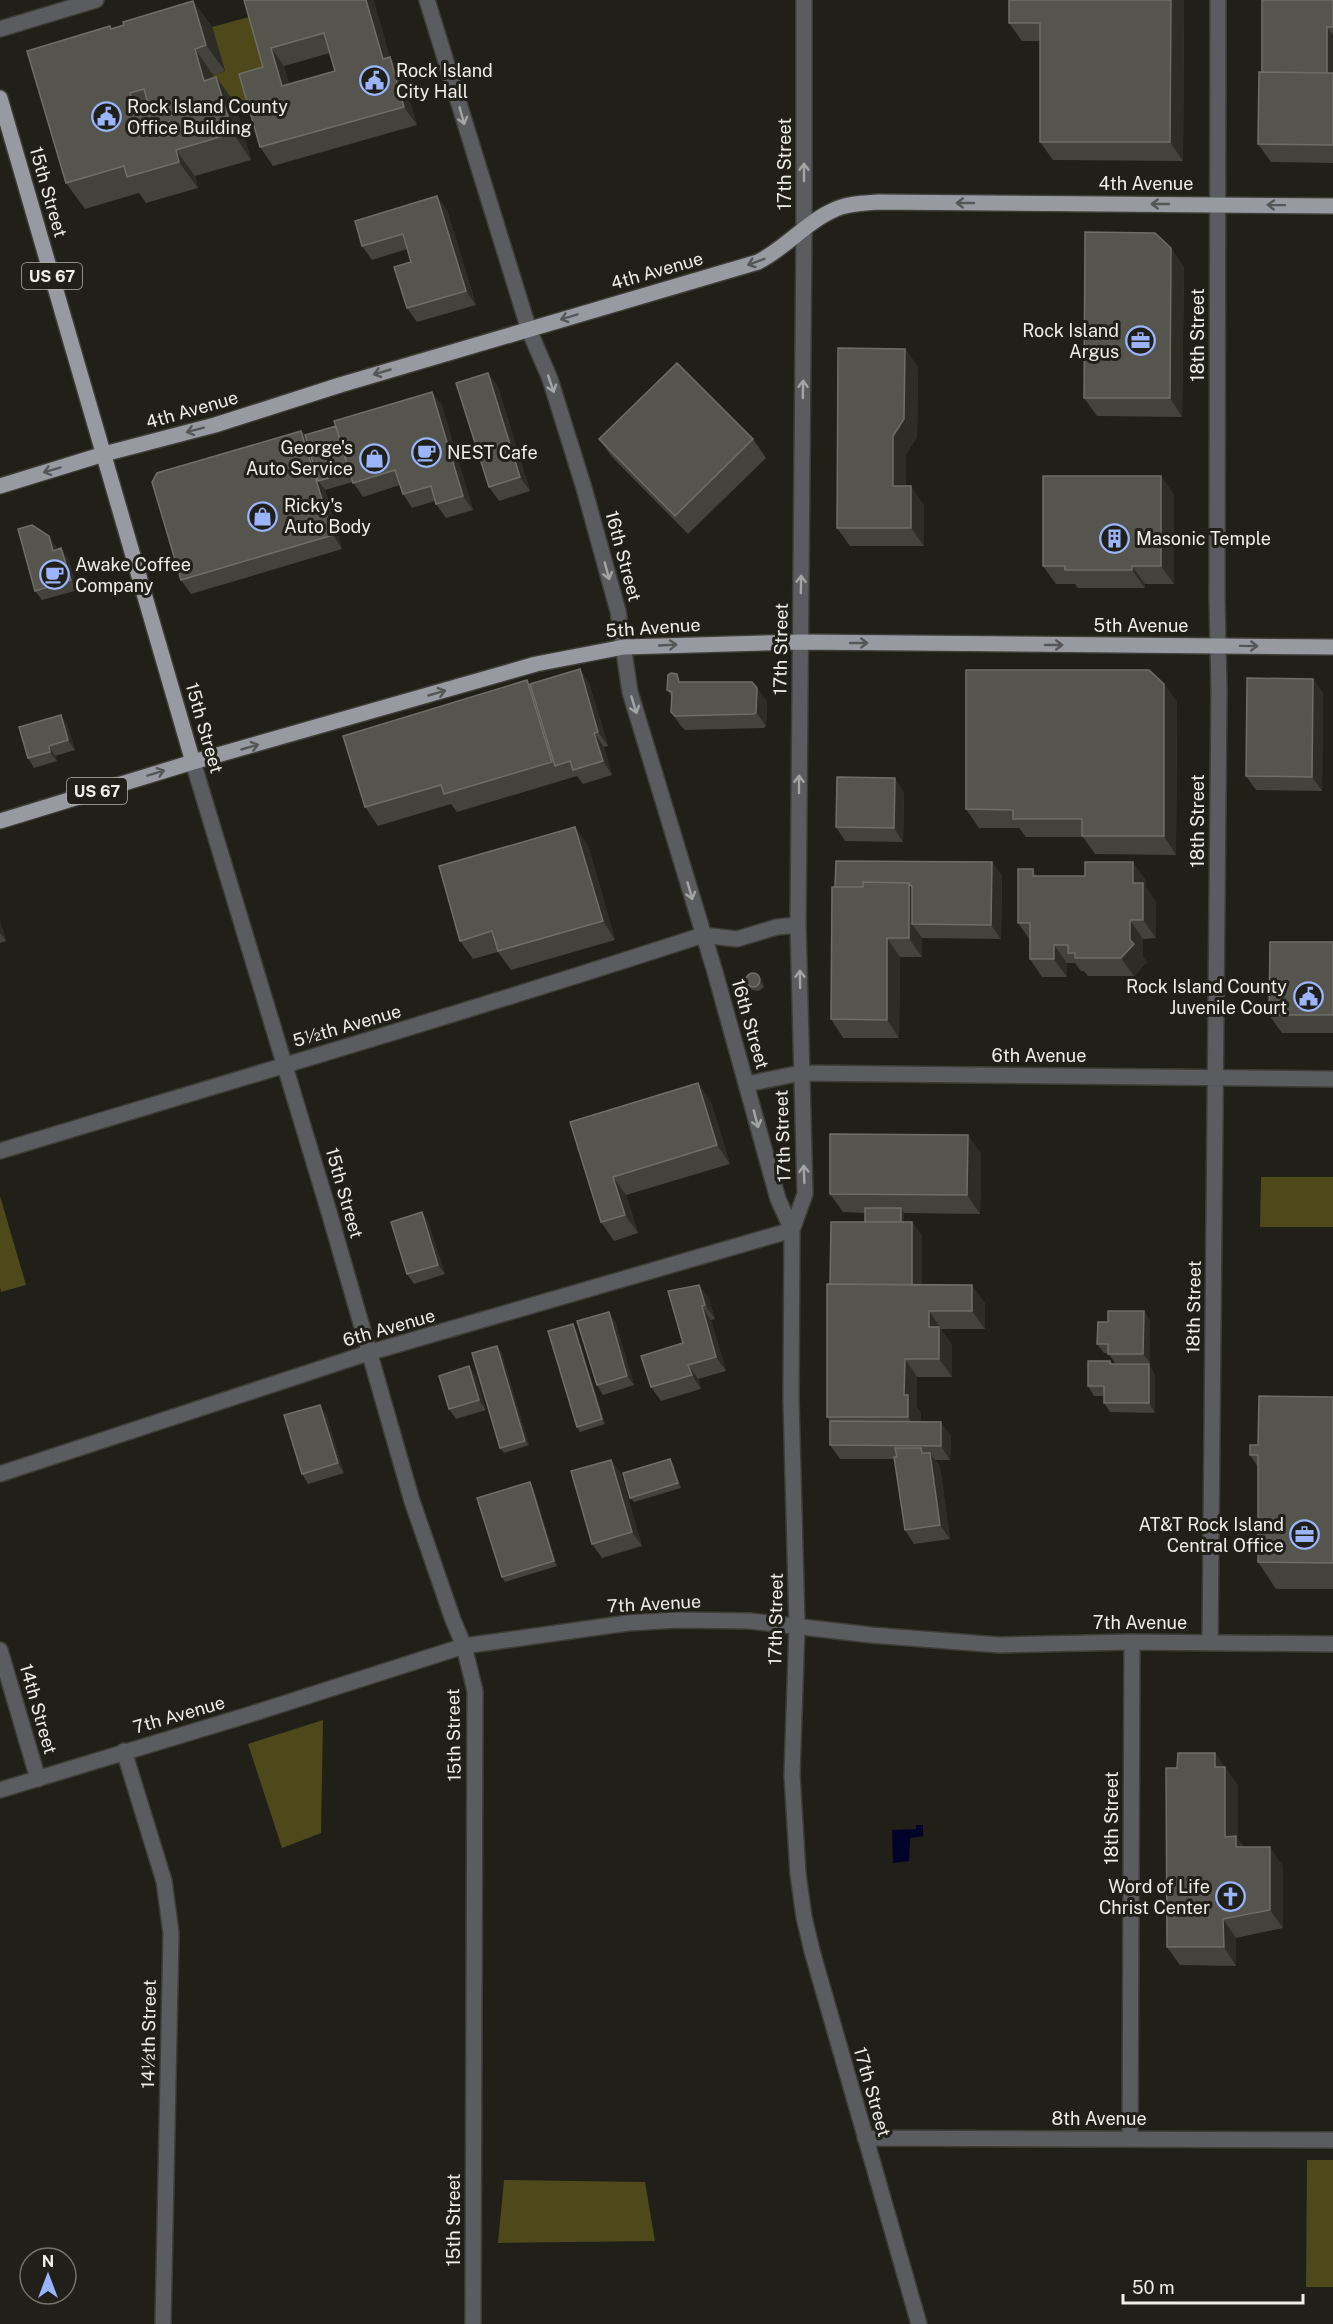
<svg xmlns="http://www.w3.org/2000/svg" width="1333" height="2324" font-family="'Public Sans',sans-serif">
	<style>
		.green { fill: #4d491b }
		.water { fill: #02022a }
		.lines { fill: none; stroke-linecap: round; stroke-linejoin: round }
		.minor-casing { stroke: #3d3c35; stroke-width: 18 }
		.major-casing { stroke: #3d3c35; stroke-width: 18 }
		.minor { stroke: #5a5c5f; stroke-width: 15 }
		.major { stroke: #979aa1; stroke-width: 15 }
		.wall { fill: #43423b; fill-rule: evenodd }
		.shaded-wall { fill: #2d2c25 }
		.building { fill: #55554e; stroke: #6e6d66; stroke-width: 1.5; fill-rule: evenodd }
		.oneway { stroke: #a4a6a4 }
		.oneway2 { stroke: #565656 }
		.labels { text-anchor: middle; stroke-width: 6; stroke-linejoin: round; paint-order: stroke }
		.shield { fill: #201f18; stroke: #b1b1ab; stroke-width: 1.5 }
		.shield-label { font-size: 16px; font-weight: bold; fill: #efefea }
		.poi-label { font-size: 18px; fill: #efefea; stroke: #201f18; text-anchor: start }
		.street-label { font-size: 18px; fill: #efefea; stroke: #201f18 }
	</style>
	<rect width="100%" height="100%" fill="#201f18"/>
	<path class="green" d="M256,15L276,85L255,101L236,108L234,103L223,107L213,75L225,71L212,27Z
		M1261,1177H1333V1227H1260Z
		M0,1196L26,1285L1,1292L0,1287Z
		M323,1720L321,1833L282,1848L248,1744Z
		M1307,2160H1333V2287H1306Z
		M504,2180L645,2182L655,2241L498,2243Z"/>
	<path class="water" d="M916,1825H923V1836L910,1838L909,1861L893,1863L892,1830L916,1829Z"/>
	<g class="lines">
		<defs>
			<path id="minor" d="M427,0L529,330L550,379L584,488L618,611L630,692L715,972L778,1199L792,1230
				M804,0V231L798,925L805,1194L792,1230L791,1400L797,1625L792,1775L798,1874L804,1917L812,1951L919,2324
				M0,29L96,0
				M193,762L329,1212L412,1501L453,1620L464,1646L475,1691L473,2324
				M747,1084L801,1073L1333,1079
				M0,1151C235,1080 470,1011 703,935L737,939L777,927L798,925
				M0,1474L368,1353L792,1230
				M1210,1643L1219,691L1217,599L1218,0
				M0,1650L38,1779
				M124,1751L164,1881L171,1933L163,2324
				M0,1790L248,1715L464,1646L628,1623L678,1620L750,1621L871,1635L999,1645L1132,1642L1333,1644
				M865,2138L1333,2140
				M1130,2138L1132,1642"/>
			<path id="major" d="M0,98L193,762
				M0,486L104,454L215,425L340,385L758,262C786,248 807,221 836,209C849,203 864,203 878,202L1333,206
				M0,821L193,762L536,664L624,647L801,642L1333,647"/>
		</defs>
		<use href="#minor" class="minor-casing"/>
		<use href="#major" class="major-casing"/>
		<use href="#minor" class="minor"/>
		<use href="#major" class="major"/>
	</g>
	<path class="wall" d="M244,0L390,57L402,75L417,125L273,166L260,147L263,67ZM330,53L335,71L289,84L284,66Z
		M1009,0H1184L1183,161L1053,160L1040,142V41H1022L1009,23Z
		M1333,0V163L1271,162L1258,144L1262,72Z
		M193,1L212,27L225,71L213,75L214,78L216,77L235,103L251,160L195,176L198,188L146,203L139,193L85,209L66,183L112,29Z
		M447,210L476,305L417,322L407,308L411,262L407,249L372,260L362,246Z
		M1171,248L1184,267L1182,417L1097,416L1084,398Z
		M905,349L918,367L917,437L906,454V486L924,505V546H850L837,528Z
		M488,373L498,387L530,491L499,501L489,487Z
		M432,392L442,406L473,510L446,518L436,504L435,501L412,508L403,494L400,485L363,497L353,482L325,490L342,549L191,594L181,580L301,431L305,435L336,426Z
		M599,439H753L766,458L688,534L612,457Z
		M1161,476L1174,495V584H1145V588H1078L1075,584H1056L1043,566Z
		M55,545L57,550L68,558L78,590L42,600L35,591Z
		M580,669L589,683L608,746L604,747L612,775L583,784L577,776L457,812L451,804L378,826L365,807L527,680L530,684Z
		M1313,679L1323,693L1322,791L1256,790L1246,776Z
		M682,682L757,688L767,702L766,726L764,728L685,730L681,726L671,712L672,697L667,690Z
		M1164,684L1177,702L1176,855L1095,854L1083,837H1026L1019,828H979L966,809Z
		M67,724L75,750L55,756L57,761L34,768L28,758Z
		M904,792L903,842L845,841L836,827Z
		M588,845L615,940L511,970L498,952L473,959L460,941Z
		M992,862L1002,876L1001,939L922,938V957H900L899,1038H843L831,1019L832,887Z
		M1038,876L1146,880V887L1156,902V938L1143,939V957L1147,962L1134,976H1088L1084,971H1081L1075,963H1067V977H1042L1030,959V940L1018,923Z
		M0,921L6,941L0,943Z
		M1333,942V1033H1282L1269,1015Z
		M746,981L764,983V987L759,991L752,990Z
		M698,1083L711,1102L730,1164L626,1195L638,1233L614,1241L601,1222L570,1122Z
		M981,1153L980,1214L904,1213V1222H912L922,1236V1285L985,1303V1329H942V1331L952,1345V1377H917V1407L921,1413V1422L951,1436L950,1460H935L940,1467L950,1539L914,1544L905,1530L895,1459H840L830,1445V1421L827,1417L830,1284L865,1222V1213L843,1212L830,1194Z
		M422,1212L428,1222L445,1274L414,1284L407,1274Z
		M699,1285L709,1299L715,1319L711,1320L726,1371L698,1379L701,1389L661,1401L651,1387L683,1343Z
		M1144,1311L1150,1321V1363H1115L1108,1353H1104L1097,1344L1108,1322Z
		M615,1321L634,1385L603,1395L597,1385Z
		M576,1329L605,1424L580,1432L577,1427Z
		M501,1351L529,1445L504,1453L500,1448Z
		M1110,1361L1113,1364L1155,1374V1413L1110,1412L1104,1403V1396H1094L1088,1386Z
		M476,1376L486,1410L456,1419L449,1409Z
		M1333,1397V1589H1276L1258,1562V1467L1250,1455L1258,1445Z
		M326,1414L344,1473L308,1484L302,1474Z
		M611,1460L621,1474L642,1546L602,1558L592,1544Z
		M673,1463L681,1488L634,1502L630,1498Z
		M530,1482L533,1487L557,1566L505,1582L502,1577Z
		M1215,1753L1238,1786V1839L1244,1847L1283,1866V1928L1236,1938V1966L1180,1965L1167,1947L1177,1768Z"/>
	<path class="shaded-wall" d="M366,0H374L390,57L402,75L417,125L404,107L383,59Z
		M1171,0H1184L1183,161L1170,142Z
		M193,1L212,27L225,71L206,45Z
		M1327,27L1333,35V86L1327,77Z
		M271,48L284,66L295,104L282,86Z
		M195,49L213,75L223,107L204,81Z
		M216,77L235,103L251,160L233,133Z
		M130,93L148,120L135,111Z
		M176,150L195,176L198,188L179,162Z
		M437,196L447,210L476,305L466,291Z
		M1171,248L1184,267L1182,417L1170,398Z
		M905,349L918,367L917,437L906,454V505L893,486V436Z
		M488,373L498,387L530,491L520,477Z
		M432,392L442,406L473,510L463,496Z
		M301,431L311,445L318,481L325,490L342,549L333,535Z
		M1161,476L1174,495V584L1161,566Z
		M911,486L924,505V546L911,528Z
		M49,536L55,545L60,560L53,551Z
		M61,548L68,558L78,590L71,580Z
		M1132,566L1145,584V588L1132,570Z
		M580,669L589,683L608,746L598,732Z
		M1313,679L1323,693L1322,791L1312,777Z
		M527,680L540,698L555,766L552,762Z
		M1164,684L1177,702L1176,855L1164,836Z
		M757,688L767,702L766,726L756,712Z
		M61,715L67,724L75,750L68,740Z
		M594,733L604,747L612,775L603,761Z
		M49,746L55,756L57,761L50,752Z
		M895,778L904,792L903,842L894,828Z
		M575,827L588,845L615,940L603,921Z
		M992,862L1002,876L1001,939L991,925Z
		M1133,862L1146,880V887L1156,902V938L1143,920L1133,883Z
		M1033,869L1046,887L1033,876Z
		M909,883L922,901L912,924L922,938V957L909,938Z
		M1130,920L1143,939V957L1147,962L1134,976L1121,958L1130,940Z
		M0,921L6,941L0,933Z
		M887,938L900,957L899,1038L887,1020Z
		M1054,945L1067,963V977L1054,959Z
		M760,978L764,983V987L760,982Z
		M698,1083L711,1102L730,1164L717,1145Z
		M968,1135L981,1153L980,1214L967,1195Z
		M613,1177L626,1195L638,1233L625,1215Z
		M901,1208L904,1213V1236L901,1232Z
		M422,1212L428,1222L445,1274L438,1265Z
		M912,1222L922,1236V1303L912,1289Z
		M699,1285L709,1299L715,1319L705,1305Z
		M972,1285L985,1303V1329L972,1311Z
		M702,1306L711,1320L726,1371L716,1357Z
		M929,1311L952,1345V1377L939,1359L929,1327Z
		M1144,1311L1150,1321V1363L1143,1354Z
		M609,1312L615,1321L634,1385L627,1376Z
		M573,1324L576,1329L605,1424L602,1419Z
		M497,1346L501,1351L529,1445L525,1441Z
		M905,1359L917,1377V1407L921,1413V1436L908,1417L904,1395Z
		M1149,1364L1155,1374V1413L1149,1403Z
		M688,1365L698,1379L701,1389L692,1375Z
		M469,1366L476,1376L486,1410L479,1400Z
		M320,1405L326,1414L344,1473L338,1463Z
		M941,1422L951,1436L950,1460L941,1446Z
		M930,1453L940,1467L950,1539L940,1525Z
		M670,1459L673,1463L681,1488L678,1483Z
		M611,1460L621,1474L642,1546L632,1532Z
		M530,1482L533,1487L557,1566L554,1561Z
		M1215,1753L1238,1786V1839L1249,1854L1248,1865L1225,1837L1215,1767Z
		M1270,1847L1283,1866V1928L1270,1910Z
		M1223,1919L1236,1938V1966L1224,1947Z"/>
	<path class="building" d="M244,0H366L383,59L390,57L404,107L260,147L239,74L263,67ZM324,33L335,71L282,86L271,48Z
		M1009,0H1171L1170,142H1040V23H1009Z
		M1262,0H1333V27H1327V73L1262,72Z
		M193,1L206,45L195,49L204,81L216,77L233,133L176,150L179,162L127,177L124,166L66,183L27,51L110,26L111,29L124,25L123,22ZM144,89L149,107L135,111L130,93Z
		M1259,72L1333,73V145L1258,144Z
		M437,196L466,291L407,308L394,267L411,262L403,234L362,246L355,221Z
		M1085,232L1155,233L1171,248L1170,398H1084Z
		M838,348L905,349L904,419L893,436V486H911V528H837Z
		M677,363L753,439L675,516L599,439Z
		M488,373L520,477L489,487L456,383Z
		M432,392L463,496L436,504L431,486L403,494L395,470L353,483L334,421Z
		M336,426L349,472L318,481L305,435Z
		M301,431L333,535L181,580L152,482L157,473Z
		M1043,476H1161V566H1132V570H1065V566H1043Z
		M32,525L49,536L53,551L61,548L71,580L35,591L18,529Z
		M580,669L598,732L594,733L603,761L573,770L570,761L555,766L530,684Z
		M966,670H1149L1164,684V836H1082V819H1013V810L966,809Z
		M671,673L677,674L679,682H752L757,688L756,712L754,714L675,716L671,712L672,692L667,690L668,675Z
		M1247,678L1313,679L1312,777L1246,776Z
		M527,680L552,762L444,794L441,785L365,807L343,736Z
		M61,715L68,740L49,746L50,752L28,758L19,727Z
		M837,777L895,778L894,828L836,827Z
		M575,827L603,921L498,951L492,931L460,941L439,866Z
		M836,861L992,862L991,925L912,924V887L909,883L863,882V887H835Z
		M1085,862H1133V883H1143V920H1130V940L1134,944L1121,958H1075V953H1068V945H1054V959H1030V923H1018V869H1033V876H1085Z
		M863,882L909,883V938H887V1020L831,1019L832,887H863Z
		M1270,942H1333V1015H1269Z
		M746 980a7 7 0 1 1 14 0a7 7 0 1 1-14 0Z
		M698,1083L717,1145L613,1177L625,1215L601,1222L570,1122Z
		M830,1134L968,1135L967,1195L830,1194Z
		M865,1208H901V1222H865Z
		M422,1212L438,1265L407,1274L391,1222Z
		M831,1222H912V1285L830,1284Z
		M827,1284L972,1285V1311H929V1327H939V1359H905L904,1395H908V1417H827Z
		M699,1285L705,1305L702,1306L716,1357L688,1365L692,1375L651,1387L641,1356L683,1343L668,1291Z
		M1108,1311H1144L1143,1354H1108V1344H1097L1098,1322H1108Z
		M609,1312L627,1376L597,1385L577,1321Z
		M573,1324L602,1419L577,1427L548,1331Z
		M497,1346L525,1441L500,1448L472,1353Z
		M1088,1361H1110V1364H1149V1403H1104V1386H1088Z
		M469,1366L479,1400L449,1409L439,1376Z
		M1259,1396L1333,1397V1563L1258,1562V1455H1250V1445H1258Z
		M320,1405L338,1463L302,1474L284,1415Z
		M830,1421L941,1422V1446L830,1445Z
		M895,1448H921L922,1453H930L940,1525L905,1530L894,1457H897Z
		M670,1459L678,1483L630,1498L623,1473Z
		M611,1460L632,1532L592,1544L571,1471Z
		M530,1482L554,1561L502,1577L477,1498Z
		M1178,1753H1215V1767H1225V1837L1236,1836V1847H1270V1910L1223,1919L1224,1947H1167L1166,1768H1177Z"/>
	<defs><path id="oneway-shaft" d="M-6 0H5M1.5-3L5.5 0L1.5 3" fill="none" stroke-width="1.6" stroke-linecap="round" stroke-linejoin="round" transform="scale(1.5)"/></defs>
	<g class="oneway">
		<use href="#oneway-shaft" transform="translate(462 116) rotate(74)"/>
		<use href="#oneway-shaft" transform="translate(804 172) rotate(-90)"/>
		<use href="#oneway-shaft" transform="translate(551 384) rotate(71)"/>
		<use href="#oneway-shaft" transform="translate(803 389) rotate(-89)"/>
		<use href="#oneway-shaft" transform="translate(607 571) rotate(75)"/>
		<use href="#oneway-shaft" transform="translate(801 584) rotate(-89)"/>
		<use href="#oneway-shaft" transform="translate(634 705) rotate(73)"/>
		<use href="#oneway-shaft" transform="translate(799 784) rotate(-90)"/>
		<use href="#oneway-shaft" transform="translate(690 891) rotate(74)"/>
		<use href="#oneway-shaft" transform="translate(800 979) rotate(-91)"/>
		<use href="#oneway-shaft" transform="translate(756 1119) rotate(75)"/>
		<use href="#oneway-shaft" transform="translate(804 1174) rotate(-92)"/>
	</g>
	<g class="oneway2">
		<use href="#oneway-shaft" transform="translate(965 203) rotate(-180)"/>
		<use href="#oneway-shaft" transform="translate(1160 204) rotate(-180)"/>
		<use href="#oneway-shaft" transform="translate(1276 205) rotate(-179)"/>
		<use href="#oneway-shaft" transform="translate(756 262) rotate(160)"/>
		<use href="#oneway-shaft" transform="translate(569 317) rotate(163)"/>
		<use href="#oneway-shaft" transform="translate(382 372) rotate(164)"/>
		<use href="#oneway-shaft" transform="translate(195 430) rotate(165)"/>
		<use href="#oneway-shaft" transform="translate(52 470) rotate(163)"/>
		<use href="#oneway-shaft" transform="translate(859 643)"/>
		<use href="#oneway-shaft" transform="translate(668 645) rotate(-3)"/>
		<use href="#oneway-shaft" transform="translate(1054 645)"/>
		<use href="#oneway-shaft" transform="translate(1249 646) rotate(1)"/>
		<use href="#oneway-shaft" transform="translate(437 693) rotate(-16)"/>
		<use href="#oneway-shaft" transform="translate(250 747) rotate(-16)"/>
		<use href="#oneway-shaft" transform="translate(156 773) rotate(-17)"/>
	</g>
	<defs>
		<symbol id="civic-ring" viewBox="-11 -11 22 22"><circle r="9.5" fill="#201f18" stroke="#9ab5fd" stroke-width="1.5"/><path d="M-.6-6.5H3V-4.5H.6V-3L4-1V1h2V6H-6V1h2V-1L-.6-3ZM-1.2 2.5V6h2.4V2.5Z" fill="#9ab5fd"/></symbol>
		<symbol id="office-ring" viewBox="-11 -11 22 22"><circle r="9.5" fill="#201f18" stroke="#9ab5fd" stroke-width="1.5"/><path d="M-6-3h4V-5.5h4V-3h4V5H-6ZM-1-4.5V-3h2v-1.5ZM-6 0V1H6V0Z" fill="#9ab5fd"/></symbol>
		<symbol id="cafe-ring" viewBox="-11 -11 22 22"><circle r="9.5" fill="#201f18" stroke="#9ab5fd" stroke-width="1.5"/><path d="M-5.5-4.5H6V0H3Q3 3.5 0 3.5H-2.5Q-5.5 3.5-5.5 0ZM3-3.2v2h1.7v-2ZM-6 4.5H4V6H-6Z" fill="#9ab5fd"/></symbol>
		<symbol id="shop-ring" viewBox="-11 -11 22 22"><circle r="9.5" fill="#201f18" stroke="#9ab5fd" stroke-width="1.5"/><path d="M-5-2.5h2.3a2.7 3.5 0 0 1 5.4 0H5L5.5 6h-11ZM-1.5-2.5h3a1.5 2.3 0 0 0-3 0Z" fill="#9ab5fd"/></symbol>
		<symbol id="building-ring" viewBox="-11 -11 22 22"><circle r="9.5" fill="#201f18" stroke="#9ab5fd" stroke-width="1.5"/><path d="M-4-6H4V6H1V3H-1V6H-4ZM-2.5-4.3h1.7v1.8h-1.7ZM.8-4.3h1.7v1.8H.8ZM-2.5-1h1.7V.8h-1.7ZM.8-1h1.7V.8H.8Z" fill="#9ab5fd"/></symbol>
		<symbol id="church-ring" viewBox="-11 -11 22 22"><circle r="9.5" fill="#201f18" stroke="#9ab5fd" stroke-width="1.5"/><path d="M-1.2-6h2.4v3.5h3.3v2.4h-3.3V6h-2.4V-.1h-3.3v-2.4h3.3Z" fill="#9ab5fd"/></symbol>
	</defs>
	<g fill-rule="evenodd">
		<use href="#civic-ring" x="358" y="64" width="33" height="33"/>
		<use href="#civic-ring" x="90" y="100" width="33" height="33"/>
		<use href="#office-ring" x="1124" y="324" width="33" height="33"/>
		<use href="#cafe-ring" x="410" y="436" width="33" height="33"/>
		<use href="#shop-ring" x="358" y="442" width="33" height="33"/>
		<use href="#shop-ring" x="246" y="500" width="33" height="33"/>
		<use href="#building-ring" x="1098" y="522" width="33" height="33"/>
		<use href="#cafe-ring" x="38" y="558" width="33" height="33"/>
		<use href="#civic-ring" x="1292" y="980" width="33" height="33"/>
		<use href="#office-ring" x="1288" y="1518" width="33" height="33"/>
		<use href="#church-ring" x="1214" y="1880" width="33" height="33"/>
	</g>
	<g class="labels">
		<g class="shield">
			<rect x="22" y="263" width="60" height="26" rx="4.5"/>
			<rect x="67" y="778" width="60" height="26" rx="4.5"/>
		</g>
		<g class="shield-label">
			<text x="52" y="282">US 67</text>
			<text x="97" y="797">US 67</text>
		</g>
		<g class="poi-label">
			<text x="396" y="77">Rock Island<tspan x="396" dy="21">City Hall</tspan></text>
			<text x="127" y="113">Rock Island County<tspan x="127" dy="21">Office Building</tspan></text>
			<text x="1119" y="337" text-anchor="end">Rock Island<tspan x="1119" dy="21">Argus</tspan></text>
			<text x="353" y="454" text-anchor="end">George's<tspan x="353" dy="21">Auto Service</tspan></text>
			<text x="447" y="459">NEST Cafe</text>
			<text x="284" y="512">Ricky's<tspan x="284" dy="21">Auto Body</tspan></text>
			<text x="1136" y="545">Masonic Temple</text>
			<text x="75" y="571">Awake Coffee<tspan x="75" dy="21">Company</tspan></text>
			<text x="1287" y="993" text-anchor="end">Rock Island County<tspan x="1287" dy="21">Juvenile Court</tspan></text>
			<text x="1284" y="1531" text-anchor="end">AT&amp;T Rock Island<tspan x="1284" dy="21">Central Office</tspan></text>
			<text x="1210" y="1893" text-anchor="end">Word of Life<tspan x="1210" dy="21">Christ Center</tspan></text>
		</g>
		<g class="street-label">
			<text transform="translate(785 164) rotate(-90)" y="6">17th Street</text>
			<text x="1146" y="190">4th Avenue</text>
			<text transform="translate(48 192) rotate(74)" y="6">15th Street</text>
			<text transform="translate(657 271) rotate(-16)" y="6">4th Avenue</text>
			<text transform="translate(1198 335) rotate(-90)" y="6">18th Street</text>
			<text transform="translate(192 410) rotate(-16)" y="6">4th Avenue</text>
			<text transform="translate(623 556) rotate(75)" y="6">16th Street</text>
			<text x="1141" y="632">5th Avenue</text>
			<text transform="translate(653 628) rotate(-4)" y="6">5th Avenue</text>
			<text transform="translate(781 649) rotate(-89)" y="6">17th Street</text>
			<text transform="translate(204 728) rotate(74)" y="6">15th Street</text>
			<text transform="translate(1198 821) rotate(-90)" y="6">18th Street</text>
			<text transform="translate(750 1024) rotate(74)" y="6">16th Street</text>
			<text transform="translate(347 1026) rotate(-16)" y="6">5½th Avenue</text>
			<text x="1039" y="1062">6th Avenue</text>
			<text transform="translate(783 1136) rotate(-92)" y="6">17th Street</text>
			<text transform="translate(344 1193) rotate(74)" y="6">15th Street</text>
			<text transform="translate(1194 1307) rotate(-89)" y="6">18th Street</text>
			<text transform="translate(389 1328) rotate(-16)" y="6">6th Avenue</text>
			<text transform="translate(654 1604) rotate(-3)" y="6">7th Avenue</text>
			<text transform="translate(776 1619) rotate(-89)" y="6">17th Street</text>
			<text x="1140" y="1629">7th Avenue</text>
			<text transform="translate(38 1709) rotate(74)" y="6">14th Street</text>
			<text transform="translate(179 1715) rotate(-16)" y="6">7th Avenue</text>
			<text transform="translate(454 1735) rotate(-91)" y="6">15th Street</text>
			<text transform="translate(1112 1818) rotate(-90)" y="6">18th Street</text>
			<text transform="translate(149 2034) rotate(-89)" y="6">14½th Street</text>
			<text transform="translate(872 2092) rotate(74)" y="6">17th Street</text>
			<text x="1099" y="2125">8th Avenue</text>
			<text transform="translate(454 2220) rotate(-90)" y="6">15th Street</text>
		</g>
	</g>
	<g transform="translate(48 2276)"><circle r="28" fill="#201f18" stroke="#73726c" stroke-width="1.5"/>
	<path d="M0-4.5L10 22L0 15L-10 22Z" fill="#9ab5fd"/>
	<text y="-9" font-size="16" font-weight="bold" text-anchor="middle" fill="#efefea">N</text>
	</g>
	<path d="M1123 2294v9h180v-9" fill="none" stroke="#efefea" stroke-width="3"/>
	<text x="1132" y="2294" font-size="18" fill="#efefea" stroke="#201f18" stroke-width="4.5" paint-order="stroke">50 m</text>
</svg>
